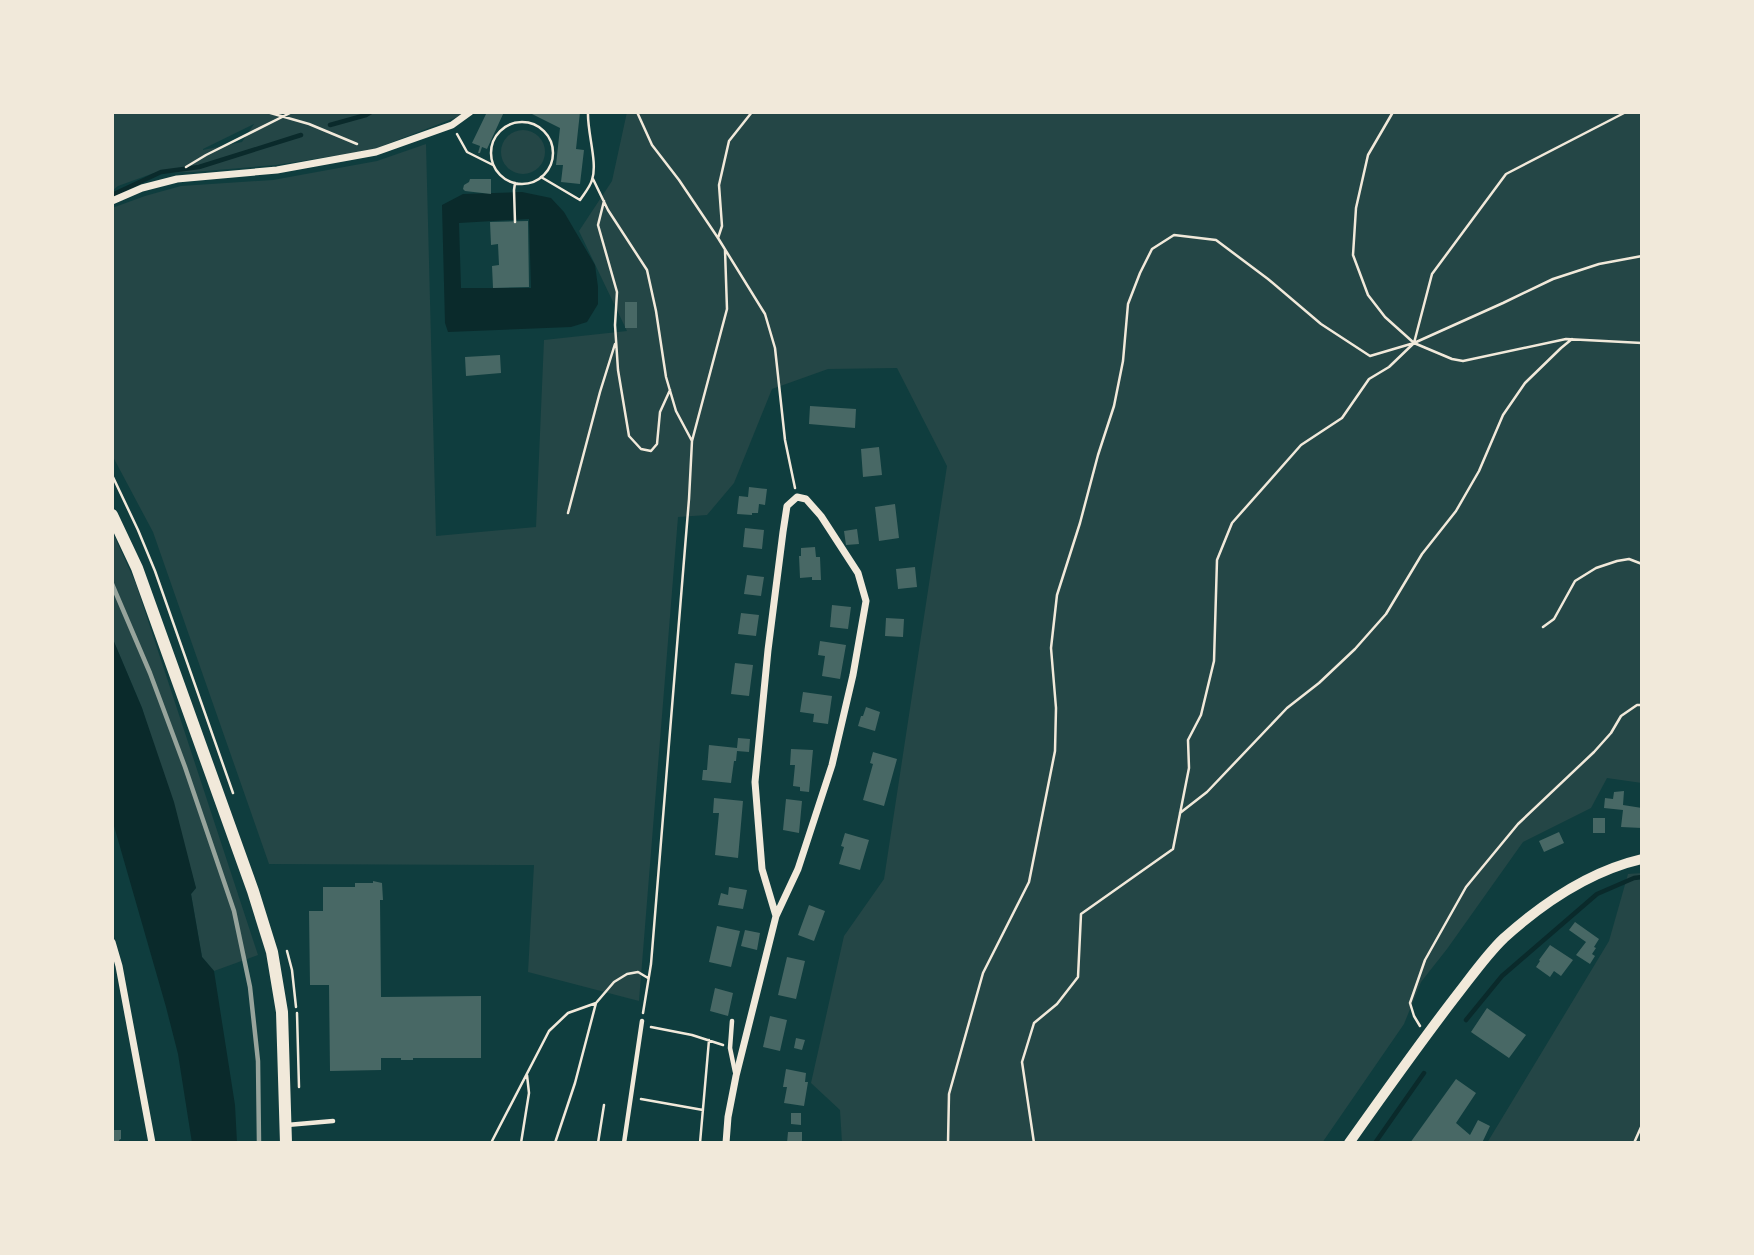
<svg xmlns="http://www.w3.org/2000/svg" width="1754" height="1255" font-family="Roboto,sans-serif">
	<style>
		.green { fill: #244646; fill-rule: evenodd }
		.water { fill: #0a2a2b; fill-rule: evenodd }
		.lines { fill: none; stroke-linecap: round; stroke-linejoin: round }
		.stream { stroke: #0a2a2b; stroke-width: 4.5 }
		.building { fill: #486865 }
		.path { stroke: #f1e9da; stroke-width: 2.5 }
		.service { stroke: #f1e9da; stroke-width: 4.5 }
		.minor { stroke: #f1e9da; stroke-width: 7 }
		.tertiary { stroke: #f1e9da; stroke-width: 10 }
		.primary { stroke: #f1e9da; stroke-width: 12 }
		.rail { stroke: #97a49c; stroke-width: 4.5 }
	</style>
	<rect width="100%" height="100%" fill="#0f3d3e"/>
	<path class="green" d="M112,112H470L372,150L276,165L193,172L154,173L118,186L112,191ZM254,124L242,142L203,150V149Z
		M627,112H1642V783L1607,778L1591,808L1523,842L1447,949L1421,982L1404,1024L1322,1143H842L840,1110L811,1083L844,936L884,879L947,466L897,368L828,369L772,389L734,483L707,515L678,517L639,1001L528,972L534,865L269,864L153,532L112,455V208L145,196L181,186L273,180L377,161L426,144L436,536L536,527L544,340L627,331L579,231L612,181Z
		M501 152a22 22 0 1 1 44 0a22 22 0 1 1-44 0Z
		M112,531L136,584L258,955L214,971L202,957L191,894L196,888L142,708L112,637Z
		M1642,873V1143H1487L1609,941L1628,874Z"/>
	<path class="water" d="M522,192L551,198L564,212L595,265L598,287V304L587,322L571,327L448,332L445,323L442,205L463,194ZM529,219L531,288H461L459,223Z
		M112,637L142,708L174,802L196,888L191,894L202,957L214,971L235,1105L237,1143H192L178,1054L166,1007L112,819Z"/>
	<g class="lines">
		<path class="stream" d="M330,125L366,115L371,112
			M112,195L161,172L199,167L301,135
			M1466,1020L1502,976L1597,894L1634,878L1642,877
			M1375,1143L1424,1073"/>
	</g>
	<path class="building" d="M487,112H504L487,149L482,147L480,153H478L480,146L472,143Z
		M528,112H580L576,149L584,150L580,184L561,182L563,165H556L560,128Z
		M470,179H491V194L465,191L463,189L464,185L469,182Z
		M528,221L529,287L493,288L492,266L499,265L498,244L491,245L490,222Z
		M625,302H637V328H625Z
		M500,355L501,373L466,376L465,357Z
		M810,406L856,409L855,428L809,424Z
		M879,447L882,475L863,477L861,449Z
		M749,487L767,489L765,505L759,504L758,513H752V515L737,514L739,496L748,497Z
		M895,504L899,538L879,541L875,507Z
		M745,528L764,530L762,549L743,547Z
		M857,529L859,544L846,545L844,531Z
		M815,547L816,557H820L821,580H812V577L800,578L799,556H801V548Z
		M915,567L917,587L898,589L896,569Z
		M747,575L764,577L761,596L744,594Z
		M832,605L851,607L848,629L830,627Z
		M741,613L759,615L756,636L738,634Z
		M886,618L904,619L903,637L885,636Z
		M820,641L846,645L840,679L822,676L825,656L818,655Z
		M735,663L753,665L749,696L731,694Z
		M803,692L832,696L828,724L813,722L814,714L800,712Z
		M866,707L880,712L875,731L858,726L861,716H863Z
		M738,738L750,739L749,752L737,751L736,761H734L731,783L702,780L703,770H707L709,745L737,748Z
		M791,749L813,750L809,792L800,791V787L793,786L795,765H790Z
		M873,752L897,759L884,806L863,800L873,764L870,763Z
		M1624,791L1623,805L1642,808V828L1621,827L1623,810L1604,808L1605,798L1613,799L1614,792Z
		M714,798L743,801L738,858L715,855L719,813H713Z
		M786,799L802,801L799,833L783,830Z
		M1593,818H1605V833H1593Z
		M1559,832L1564,843L1544,852L1539,841Z
		M845,833L869,840L860,870L839,864L844,847L841,846Z
		M373,881L382,883L383,900H380L381,997L481,996V1058H413V1060H401V1058H381V1070L330,1071L329,985H310L309,911H323V887H355V883H373Z
		M729,887L747,890L743,909L718,905L721,893L728,895Z
		M809,905L825,911L814,941L798,935Z
		M1575,922L1599,939L1594,947L1596,948L1592,954L1595,956L1590,964L1576,955L1586,942L1569,930Z
		M717,926L740,931L731,967L709,962Z
		M745,930L760,933L757,950L741,946Z
		M1550,945L1573,960L1561,976L1554,971L1550,977L1536,967L1540,961L1539,960Z
		M787,957L805,961L796,999L778,995Z
		M715,988L733,993L728,1016L710,1011Z
		M1487,1008L1526,1035L1509,1058L1471,1032Z
		M770,1016L787,1020L780,1051L763,1047Z
		M796,1038L805,1040L802,1050L794,1048Z
		M786,1069L806,1073L805,1082H808L804,1106L784,1103L787,1087H783Z
		M1456,1079L1476,1093L1456,1123L1470,1135L1478,1120L1490,1126L1482,1143H1410Z
		M791,1113H801V1125L791,1124Z
		M112,1130H121V1139L119,1140V1143H112Z
		M788,1132H802V1143H787Z"/>
	<g class="lines">
		<path class="path" d="M267,112L309,124L357,144
			M637,112L652,145L679,180L718,238L765,314L775,348L785,440L795,488
			M1393,112L1368,155L1356,208L1353,255L1368,295L1385,317L1414,343L1452,359L1463,361L1566,339L1642,343
			M491 153a31 31 0 1 1 62 0a31 31 0 1 1-62 0Z
			M457,134L467,152L493,165
			M186,167L206,155L292,112
			M541,177L580,200C584,194 590,187 592,180C598,163 587,132 588,112
			M593,179L608,210L647,270L656,311L666,377L676,411L692,441
			M604,201L598,225L617,292L615,325L618,370L629,436L641,449L651,451L657,444L660,412L670,390
			M515,222L514,190L515,183
			M718,238L722,226L719,185L729,141L752,112
			M112,475L138,530L155,571L233,793
			M568,513L600,392L615,344
			M1543,627L1554,619L1575,581L1596,568L1617,561L1629,559L1642,564
			M1180,813L1207,792L1287,708L1319,683L1355,649L1386,614L1422,554L1456,511L1479,471L1503,415L1525,383L1561,348L1572,339
			M287,951L292,970L296,1007
			M297,1013L299,1087
			M643,1013L651,964L689,499L692,441L727,309L725,250
			M1420,1026L1414,1016L1410,1003L1425,960L1466,887L1518,824L1594,752L1611,733L1621,716L1637,705H1642
			M651,1027L692,1035L723,1045
			M641,1099L703,1110
			M491,1143L549,1031L568,1013L596,1003L614,982L627,974L638,972L648,978
			M521,1143L529,1093L527,1075
			M555,1143L575,1083L596,1003
			M598,1143L604,1105
			M700,1143L709,1040
			M948,1143L949,1094L983,973L1029,882L1055,751L1056,708L1051,648L1057,595L1080,523L1098,455L1114,406L1123,361L1128,304L1140,273L1152,249L1174,235L1216,240L1268,279L1321,324L1370,356L1414,343L1503,303L1553,279L1599,264L1642,256
			M1034,1143L1022,1062L1034,1023L1057,1004L1078,977L1081,914L1173,849L1189,768L1188,740L1201,715L1214,661L1217,560L1232,523L1301,445L1342,418L1369,379L1389,367L1414,343L1432,274L1506,174L1626,112
			M1634,1143L1642,1125"/>
		<path class="service" d="M732,1021L730,1048L735,1072
			M287,1125L333,1121
			M624,1143L642,1021"/>
		<path class="minor" d="M112,201L142,188L177,179L277,170L376,152L452,125L470,112
			M112,942L119,966L152,1143
			M726,1143L728,1117L736,1076L776,916L798,869L832,765L853,675L866,601L858,573L821,516L806,499L797,497L787,506L783,532L768,650L755,782L762,869L776,916"/>
		<path class="tertiary" d="M1349,1143C1383,1095 1417,1047 1453,1000C1469,980 1486,955 1504,938C1544,902 1590,871 1642,859"/>
		<path class="primary" d="M112,515L137,568L253,891L272,952L282,1012L286,1143"/>
		<path class="rail" d="M112,584L150,673L185,767L234,911L250,987L258,1061L259,1143"/>
	</g>
	<rect width="1754" height="1255" fill="none" stroke="#f1e9da" stroke-width="228"/>
</svg>
